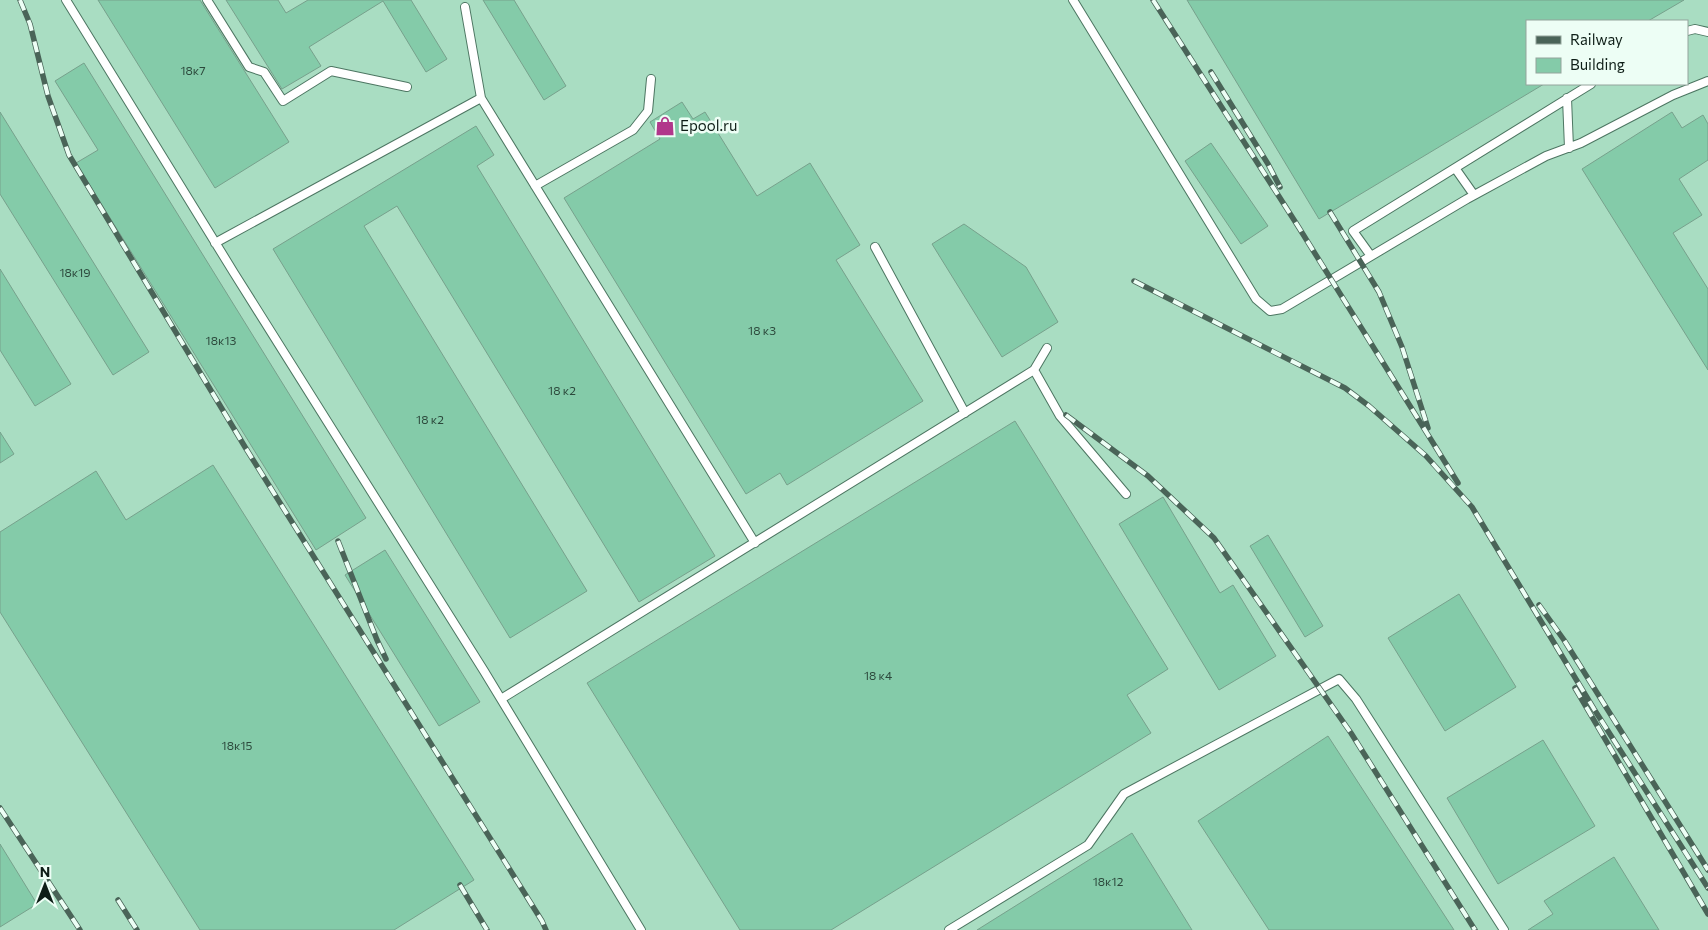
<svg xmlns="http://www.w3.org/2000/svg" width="1708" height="930" font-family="Commissioner,sans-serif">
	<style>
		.built { fill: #a9ddc2; fill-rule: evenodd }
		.building { fill: #84cba9; stroke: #77a18c }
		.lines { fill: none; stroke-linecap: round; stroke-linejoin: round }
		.service-casing { stroke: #4d7662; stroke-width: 10 }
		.service { stroke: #fff; stroke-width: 8 }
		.rail-casing { stroke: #4a6458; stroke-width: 5.5 }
		.rail { stroke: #edfef5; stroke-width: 4; stroke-dasharray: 11; stroke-linecap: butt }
		.labels { text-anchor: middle; stroke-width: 5; stroke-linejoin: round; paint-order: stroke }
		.number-label { font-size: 12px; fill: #2c493c }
		.poi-label { font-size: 15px; fill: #0e1e17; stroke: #edfef5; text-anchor: start }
	</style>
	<rect width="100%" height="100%" fill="#b8e4ce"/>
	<path class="built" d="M0,0H1708V930H0ZM1527,21H1687V84H1527Z"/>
	<path class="building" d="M98,0H200L289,142L215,188Z
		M226,0H278L286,13L308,0H411L447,59L426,72L383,1L309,47L321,66L282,89Z
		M483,0H514L566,86L544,100Z
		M1187,0H1684L1648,21H1527V84H1544L1319,219Z
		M84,63L366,518L316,550L76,163L98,150L55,81Z
		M682,102L693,119L705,112L757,196L810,163L860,245L836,260L923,401L787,485L780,473L746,494L564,198L660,139L650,122Z
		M0,112L149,352L113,375L0,194Z
		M1672,112L1682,128L1703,115L1708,124V160L1679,179L1702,215L1673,233L1708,289V370L1582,169Z
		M476,126L494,155L477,166L715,556L639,602L397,206L364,226L587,591L510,638L273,249Z
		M1211,143L1268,226L1241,244L1185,161Z
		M964,224L1026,267L1058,322L1002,357L932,244Z
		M0,269L71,384L35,406L0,350Z
		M1015,421L1168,669L1127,695L1151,733L831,930H740L587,683Z
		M0,432L14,454L0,463Z
		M213,465L474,880L394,930H200L0,612V532L96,471L126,520Z
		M1163,497L1220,593L1233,585L1276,656L1219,690L1119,524Z
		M1268,535L1323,626L1305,637L1250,546Z
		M385,550L480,702L439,726L345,575Z
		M1459,594L1516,687L1445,731L1388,638Z
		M1328,736L1454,930H1269L1198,821Z
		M1543,740L1595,826L1498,884L1447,798Z
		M1132,833L1192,930H977Z
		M0,844L37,904L0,927Z
		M1614,857L1659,930H1528L1553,914L1544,901Z"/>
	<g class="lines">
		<defs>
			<path id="service" d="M66,0L234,273L484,671L641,930
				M207,0L249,67L264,72L283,101L331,71L407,87
				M1073,0L1256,299L1270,311L1282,309L1467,199L1546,156L1581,143L1673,95L1708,81
				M465,7L481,98
				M1687,31L1695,29L1708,32
				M1567,98L1569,148
				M1455,168L1474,195
				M535,186L633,130L648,111L651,79
				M215,243L481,98L755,543
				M875,247L965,413
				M1371,256L1353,231L1591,84
				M1034,370L1047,348
				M501,699L1034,370L1060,416L1126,494
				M949,930L1088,845L1124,794L1339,679L1356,699L1504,930"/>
		</defs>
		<use href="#service" class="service-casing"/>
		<use href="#service" class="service"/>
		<defs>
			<path id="rail" d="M20,0L30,24L48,96L69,155L245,447L542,921L546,930
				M1153,0L1296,223L1458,483
				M1211,72L1268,164L1280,187
				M1330,212L1379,292L1402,347L1428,428
				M1134,281L1345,388L1369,406L1426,456L1472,507L1594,709L1708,888
				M1066,415L1148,476L1214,538L1351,733L1475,930
				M338,541L377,640L386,659
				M1539,605L1564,640L1708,870
				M1575,688L1708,914
				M0,808L80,930
				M460,885L487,930
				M118,900L137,930"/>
		</defs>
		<use href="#rail" class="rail-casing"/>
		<use href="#rail" class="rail"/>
	</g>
	<defs>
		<symbol id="shop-bare" viewBox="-9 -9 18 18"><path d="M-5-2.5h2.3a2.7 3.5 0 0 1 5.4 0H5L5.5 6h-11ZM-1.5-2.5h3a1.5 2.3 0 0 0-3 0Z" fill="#b1378b" stroke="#edfef5" stroke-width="2.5" paint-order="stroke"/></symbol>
	</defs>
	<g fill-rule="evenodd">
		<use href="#shop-bare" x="651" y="112" width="28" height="28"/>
	</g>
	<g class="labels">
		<g class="number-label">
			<text x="193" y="75">18к7</text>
			<text x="75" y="277">18к19</text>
			<text x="762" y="335">18 к3</text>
			<text x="221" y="345">18к13</text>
			<text x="562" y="395">18 к2</text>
			<text x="430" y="424">18 к2</text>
			<text x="878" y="680">18 к4</text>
			<text x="237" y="750">18к15</text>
			<text x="1108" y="886">18к12</text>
		</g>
		<g class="poi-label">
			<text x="680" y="131">Epool.ru</text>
		</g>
	</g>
	<rect x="1526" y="20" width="162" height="65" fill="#edfef5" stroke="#94a49c"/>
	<rect x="1536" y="36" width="25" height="8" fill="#4a6458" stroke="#94a49c"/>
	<text x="1570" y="45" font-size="15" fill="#0e1e17">Railway</text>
	<rect x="1536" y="58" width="25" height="15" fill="#84cba9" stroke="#94a49c"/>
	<text x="1570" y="70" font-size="15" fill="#0e1e17">Building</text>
	<g transform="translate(45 885)" stroke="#edfef5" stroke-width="4" paint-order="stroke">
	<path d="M0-4L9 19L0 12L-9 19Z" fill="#0e1e17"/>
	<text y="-8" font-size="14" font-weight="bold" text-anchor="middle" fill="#0e1e17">N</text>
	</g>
</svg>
